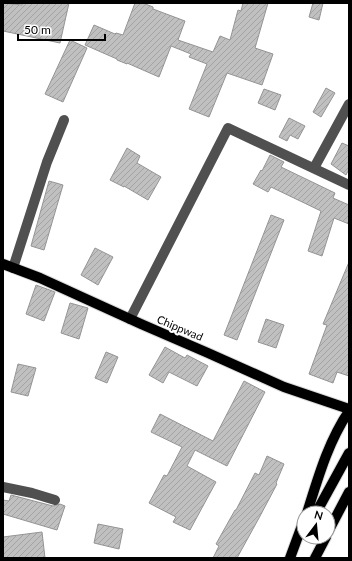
<svg xmlns="http://www.w3.org/2000/svg" width="352" height="561" font-family="Lato,sans-serif">
	<style>
		.building { fill: url(#building-hatch); stroke: #949494 }
		.lines { fill: none; stroke-linecap: round; stroke-linejoin: round }
		.major-casing { stroke: #dbdbdb; stroke-width: 12 }
		.minor { stroke: #505050; stroke-width: 10 }
		.major { stroke: #000; stroke-width: 10 }
		.labels { text-anchor: middle; stroke-width: 4; stroke-linejoin: round; paint-order: stroke }
		.street-label { font-size: 11px; fill: #000; stroke: #fff }
	</style>
	<defs>
		<pattern id="building-hatch" width="6" height="6" patternUnits="userSpaceOnUse"><rect width="6" height="6" fill="#c0c0c0"/><path d="M-1 1l2-2M0 6l6-6M5 7l2-2" fill="none" stroke="#a3a3a3"/></pattern>
	</defs>
	<rect width="100%" height="100%" fill="#fff"/>
	<path class="building" d="M3,3L22,5V3H69L60,43L3,31Z
		M135,3H143L153,7V9L185,21L178,40L213,52L220,36L230,40L238,10L241,11L243,3H268L255,48L273,54L262,85L227,73L209,117L189,109L207,64L189,57L191,54L171,46L159,77L127,63V64L117,60V59L85,45L94,25L115,34L116,33L123,35Z
		M313,3H323L319,20L309,17Z
		M70,40L87,48L63,102L45,94Z
		M326,88L335,93L321,117L313,112Z
		M264,89L281,95L275,110L258,103Z
		M289,118L305,126L298,139L290,135L287,141L279,137Z
		M342,143L349,146V169L346,175L331,164Z
		M127,148L140,156L137,163L161,177L148,200L124,186V187L110,180Z
		M270,155L284,162L281,167L335,193L333,198L349,205V224L334,218L322,256L308,251L321,211L271,187L268,192L253,184L261,170L262,171Z
		M49,181L63,185L44,250L31,246Z
		M271,215L284,220L237,340L224,335Z
		M95,248L113,257L98,285L81,275Z
		M349,262V376L337,372L333,383L309,374L327,325L323,324Z
		M36,285L55,292L44,321L26,314Z
		M70,303L88,308L79,339L61,333Z
		M266,319L284,325L276,348L258,342Z
		M165,347L185,358L187,355L208,366L197,386L169,372L163,383L149,375Z
		M106,352L118,357L107,383L95,378Z
		M18,364L36,368L28,396L11,392Z
		M244,381L265,392L227,466L195,450L187,466L216,482L190,530L173,522L176,517L149,503L164,475L167,476L182,447L151,432L160,414L213,441Z
		M267,456L284,464L276,483L277,484L259,518L237,558H213L219,546L216,544L235,510H236L255,473L259,475Z
		M11,495L53,506L60,504L65,506L57,530L3,514V500L9,501Z
		M98,524L123,529L119,549L94,543Z
		M42,532L45,558H3V537Z"/>
	<g class="lines">
		<defs>
			<path id="major" d="M3,264L40,278L141,324L208,353L284,387L349,409
				M307,513C318,478 328,442 349,411
				M316,513L349,453
				M328,532L349,492
				M290,558L304,520
				M315,558L326,537"/>
		</defs>
		<use href="#major" class="major-casing"/>
		<path class="minor" d="M314,168L349,104
			M13,268L47,162L64,120
			M130,319L228,128L349,185
			M3,487L32,493L55,500"/>
		<use href="#major" class="major"/>
	</g>
	<g class="labels">
		<g class="street-label">
			<text transform="translate(180 328) rotate(23)" y="4">Chippwad</text>
		</g>
	</g>
	<rect width="352" height="561" fill="none" stroke="#000000" stroke-width="8"/>
	<g transform="translate(316 525) rotate(16)"><circle r="19" fill="#ffffff" stroke="#999999"/>
	<path d="M0-3L7 15L0 10L-7 15Z" fill="#000000"/>
	<text y="-6" font-size="11" font-weight="bold" text-anchor="middle" fill="#000000">N</text>
	</g>
	<path d="M18 34v6h87v-6" fill="none" stroke="#000000" stroke-width="2"/>
	<text x="24" y="34" font-size="12" fill="#000000" stroke="#ffffff" stroke-width="3" paint-order="stroke">50 m</text>
</svg>
